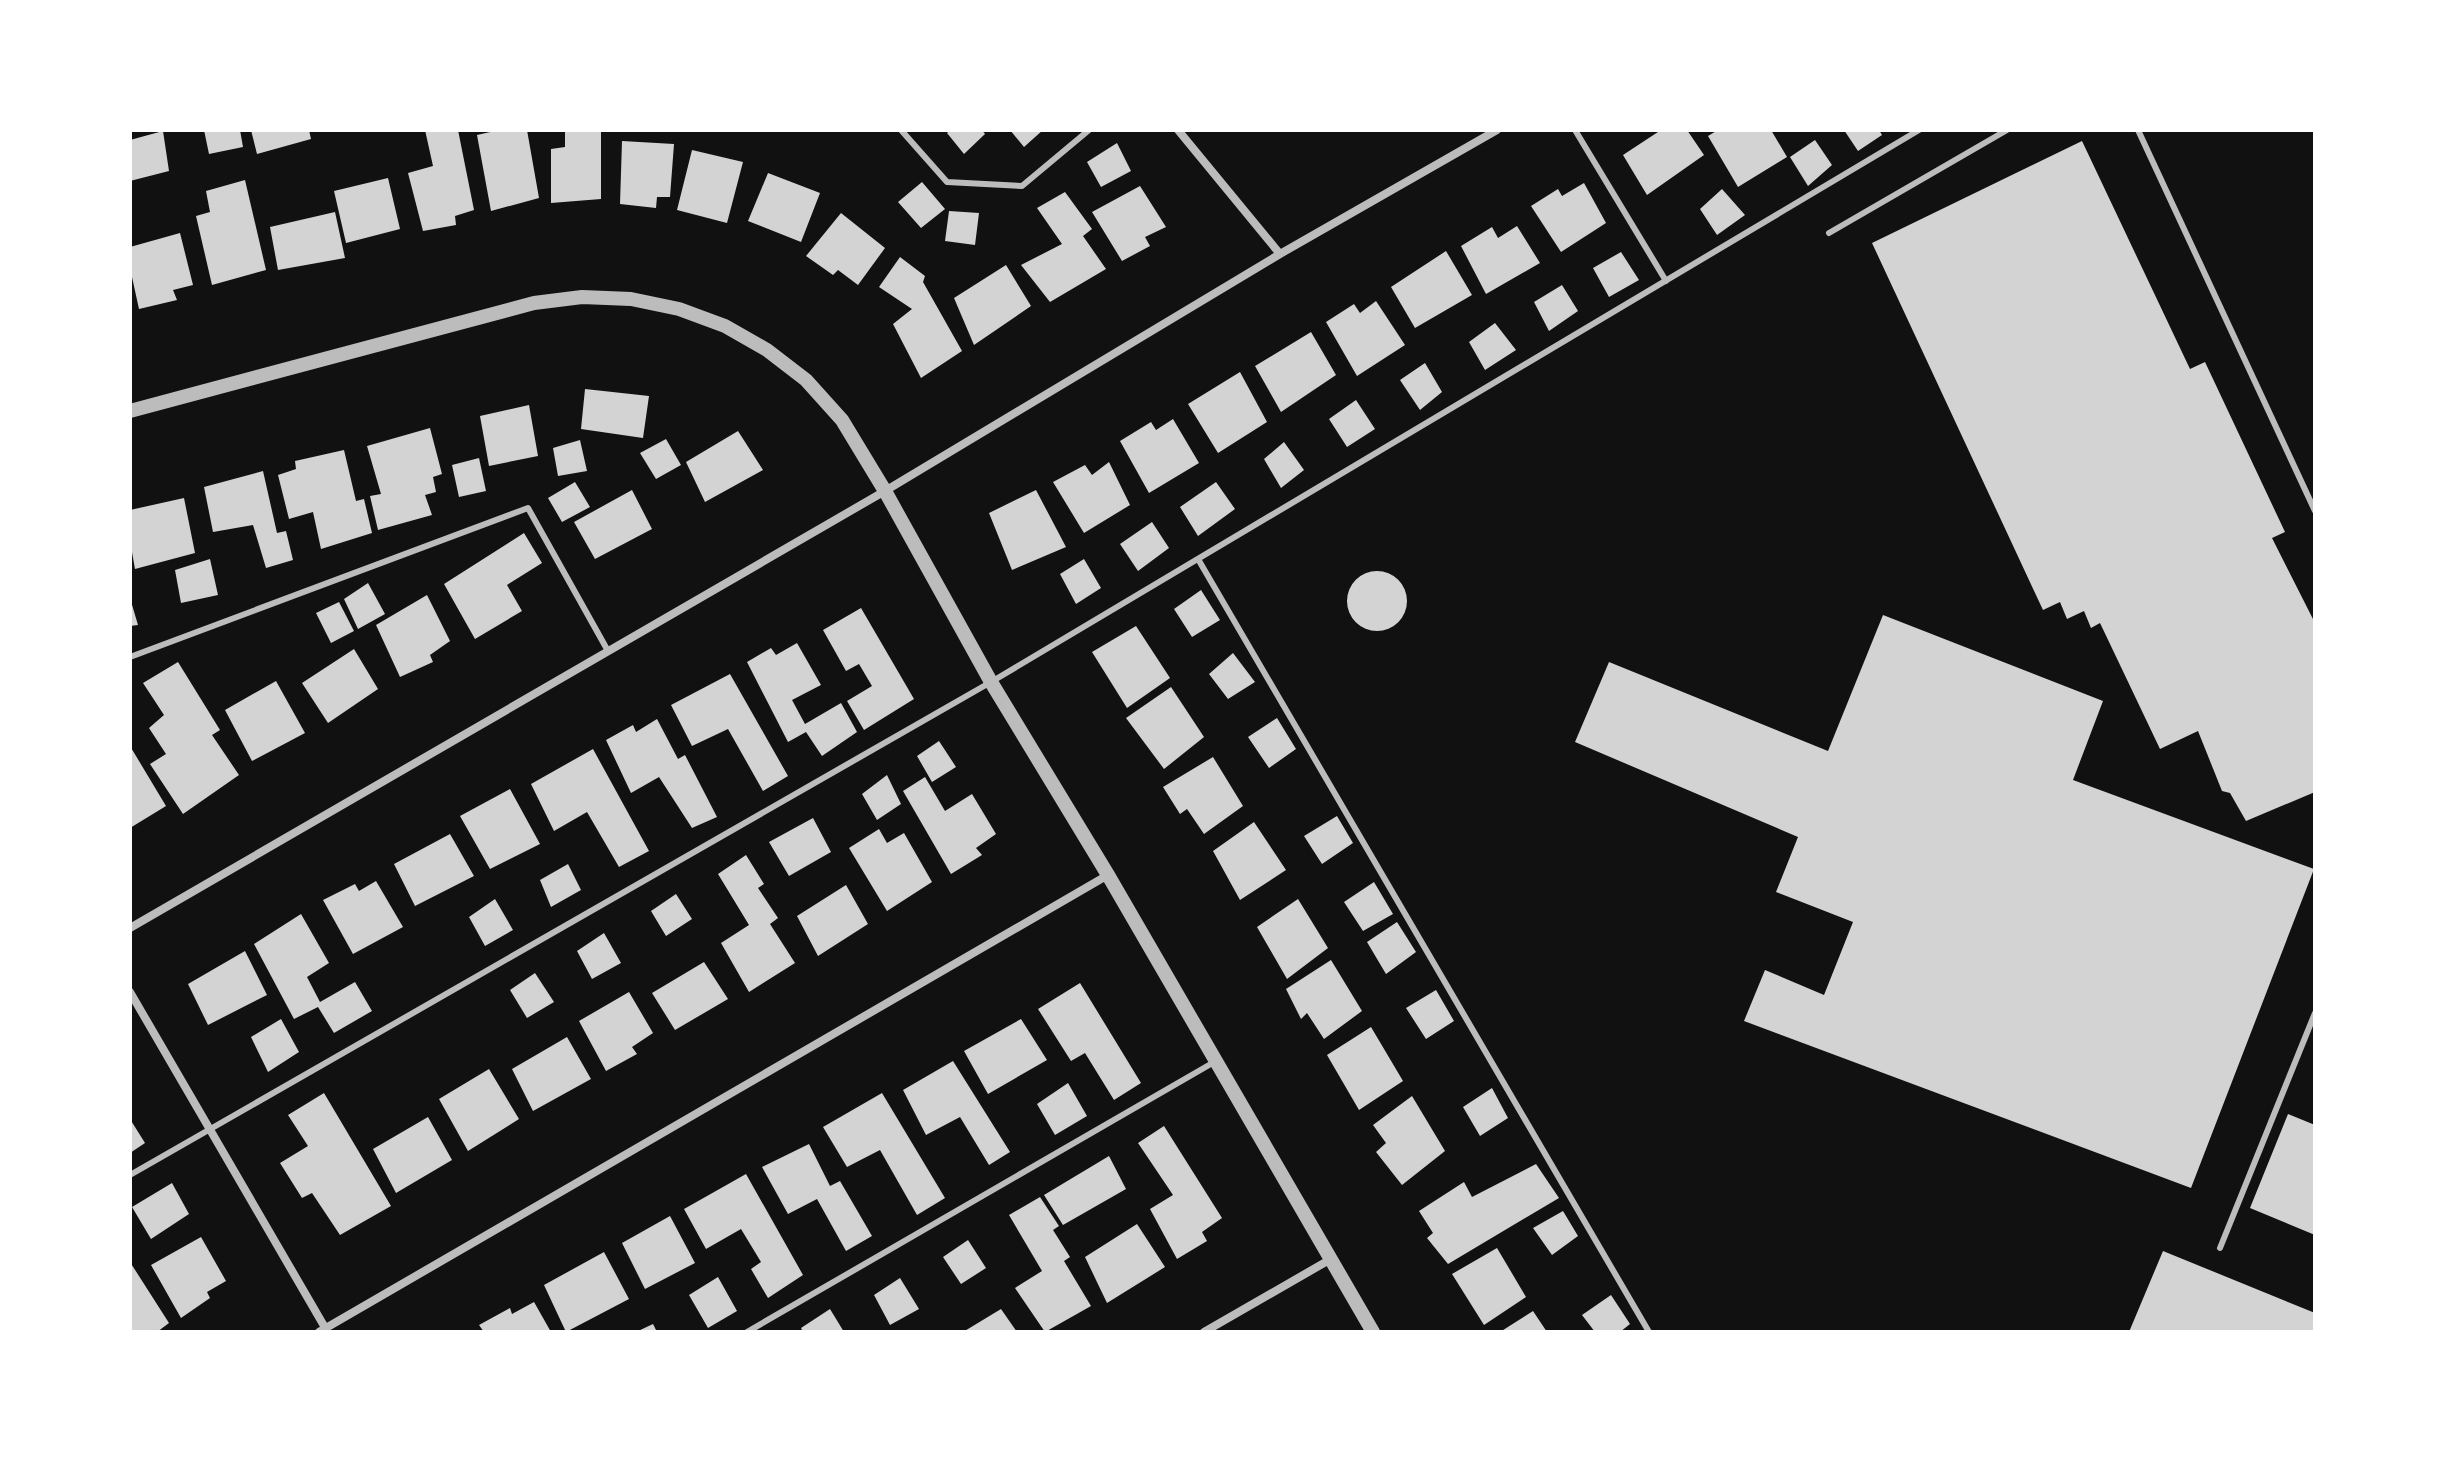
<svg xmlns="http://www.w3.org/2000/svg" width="2445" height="1462" font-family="'Libre Baskerville',serif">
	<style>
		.building { fill: #d3d3d3 }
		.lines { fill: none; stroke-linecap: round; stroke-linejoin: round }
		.service { stroke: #bcbcbc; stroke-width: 6 }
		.minor { stroke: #bcbcbc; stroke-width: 8 }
		.tertiary { stroke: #bcbcbc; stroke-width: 14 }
	</style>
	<rect width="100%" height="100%" fill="#111"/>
	<path class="building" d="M204,130H240L243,147L209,154Z
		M251,130H309L311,139L257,154Z
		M425,130H458L474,210L455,216L456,225L423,231L408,173L433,166Z
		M499,130H527L539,198L491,211L477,135Z
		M565,130H601V199L551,203V149L565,147Z
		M950,130H982L985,134L964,154L947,133Z
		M1010,130H1043L1024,147Z
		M1661,130H1687L1704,155L1647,195L1623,155Z
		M1718,130H1771L1787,157L1738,187L1708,136Z
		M1844,130H1879L1882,135L1858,151Z
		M163,131L169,171L130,181V140Z
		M1815,140L1832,165L1808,186L1790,157Z
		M622,141L674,144L670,197H657L656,208L620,204Z
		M2082,141L2190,369L2205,362L2285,532L2272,538L2315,623V792L2246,821L2230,793L2222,791L2198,731L2160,749L2100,623L2091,628L2084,611L2067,619L2060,602L2043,610L1872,243Z
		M1117,143L1131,171L1101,187L1087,162Z
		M692,150L743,162L727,223L677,210Z
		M768,173L820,193L801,242L748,221Z
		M388,178L400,229L346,243L334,191Z
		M245,180L266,270L212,285L196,216L210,212L206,191Z
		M922,182L945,209L921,228L898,202Z
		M1584,183L1606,223L1561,252L1531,206L1558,189L1562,196Z
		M1140,186L1166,227L1145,237L1150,246L1122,261L1092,212Z
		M1722,189L1745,215L1717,235L1700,209Z
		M1065,192L1092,229L1083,236L1106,269L1050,302L1021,265L1062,244L1037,208Z
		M949,211L979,213L975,245L945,241Z
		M335,212L345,258L278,270L270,227Z
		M841,213L885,248L858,285L838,270L833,275L806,256Z
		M1517,226L1540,263L1486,294L1461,246L1492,227L1498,238Z
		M180,233L193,285L173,290L177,300L139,309L130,268V247Z
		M1446,251L1472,295L1415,328L1391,287Z
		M1621,252L1639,280L1609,297L1593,268Z
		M900,257L925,276L923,282L962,351L921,378L893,324L912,309L879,287Z
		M1006,265L1031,306L974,345L954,298Z
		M1562,285L1578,311L1549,331L1534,302Z
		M1376,301L1405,345L1357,376L1326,322L1354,304L1360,313Z
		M1495,323L1516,350L1485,370L1469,342Z
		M1311,332L1336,375L1281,412L1255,366Z
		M1425,363L1442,392L1420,410L1400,380Z
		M1240,372L1267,422L1218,453L1188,404Z
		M585,389L649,396L643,438L581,429Z
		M1356,400L1375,429L1347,447L1329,419Z
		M529,405L538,456L489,466L480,416Z
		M1173,419L1199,463L1149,493L1120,441L1151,422L1156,430Z
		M430,428L442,474L433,477L436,492L425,495L432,515L378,530L370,496L381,494L367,446Z
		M738,431L763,470L705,502L686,462Z
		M666,439L681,465L656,479L640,453Z
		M580,440L587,471L558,476L553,448Z
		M1284,442L1304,470L1281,488L1264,459Z
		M344,450L356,501L364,499L372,533L321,549L313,512L289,519L278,475L296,469L295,461Z
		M479,458L486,491L459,497L452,465Z
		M1109,462L1130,505L1084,533L1053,482L1085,465L1092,475Z
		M263,471L277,533L286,531L293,560L266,568L253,525L213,532L204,487Z
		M575,482L590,507L562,522L548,498Z
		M1216,482L1235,509L1198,536L1180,507Z
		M632,490L652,529L595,559L574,522Z
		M1036,490L1066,547L1012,570L989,513Z
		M184,498L195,553L135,569L130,541V510Z
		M1152,522L1169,548L1138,571L1120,544Z
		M524,533L542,563L507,585L522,611L475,639L444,584Z
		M210,559L218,595L181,603L175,570Z
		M1084,559L1101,588L1076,604L1060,574Z
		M1347 601a30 30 0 1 1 60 0a30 30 0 1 1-60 0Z
		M368,583L385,614L358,629L344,599Z
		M1201,590L1220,620L1192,637L1174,609Z
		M427,595L450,641L430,655L433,662L400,677L376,625Z
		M130,598L138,625L130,626Z
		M339,602L354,631L331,643L316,613Z
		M861,608L914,699L864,730L847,701L872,686L859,664L846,671L823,630Z
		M1883,615L2103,701L2073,780L2314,869L2191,1188L1744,1021L1765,970L1824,995L1853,922L1776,892L1798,837L1575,742L1609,662L1828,751Z
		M1136,626L1170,678L1127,708L1092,652Z
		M797,643L821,685L792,700L805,724L841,703L857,732L822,756L806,732L788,742L747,662L771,648L776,655Z
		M354,649L378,689L328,723L302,683Z
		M1233,653L1255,682L1228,699L1209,674Z
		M178,662L220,730L212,735L239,775L183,814L150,764L166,754L149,728L164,715L143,683Z
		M730,674L788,776L763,791L728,729L692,746L671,705Z
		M276,681L305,733L252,761L225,710Z
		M1171,687L1204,737L1164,769L1126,718Z
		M1277,718L1296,749L1269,768L1248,737Z
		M657,719L678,759L685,755L717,817L692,828L659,777L631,793L606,740L633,725L636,732Z
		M939,741L956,767L932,782L917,756Z
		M130,746L166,806L130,828Z
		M593,749L649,851L619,867L587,812L554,831L531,784Z
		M1213,757L1243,806L1204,834L1187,809L1180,814L1163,787Z
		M887,775L901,804L877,820L862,794Z
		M925,777L945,811L972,794L996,834L976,848L982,855L951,874L903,791Z
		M510,789L540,844L490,869L460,816Z
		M1337,816L1353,843L1322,864L1304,836Z
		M813,818L831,852L789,876L769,842Z
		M1254,822L1286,870L1240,900L1213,851Z
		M879,829L887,843L904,833L932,882L887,911L849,848Z
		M450,834L474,876L415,906L394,864Z
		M746,855L764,884L758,888L778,918L770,924L795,963L749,992L721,943L749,925L718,874Z
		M568,864L581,890L551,907L540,880Z
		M376,881L403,927L353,954L323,900L355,884L359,891Z
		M1374,882L1393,914L1363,931L1344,902Z
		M846,885L868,924L818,956L797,916Z
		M676,894L692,919L666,936L651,911Z
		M495,899L513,930L485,946L469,917Z
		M1298,899L1328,948L1287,979L1257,927Z
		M301,914L329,963L307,977L320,1002L355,982L372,1011L334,1033L318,1007L294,1019L254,944Z
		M1397,922L1416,952L1386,974L1367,942Z
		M604,933L621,963L592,979L577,951Z
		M245,951L267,995L208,1025L188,984Z
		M1331,960L1362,1011L1324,1039L1307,1013L1301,1019L1286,989Z
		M704,962L728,999L675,1030L652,993Z
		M535,973L554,1002L527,1018L510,990Z
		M1080,983L1141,1083L1114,1100L1085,1053L1071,1061L1038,1009Z
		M1436,990L1454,1021L1426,1039L1406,1008Z
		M629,992L653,1033L632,1047L637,1054L606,1071L579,1021Z
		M281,1019L299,1052L268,1072L251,1037Z
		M1021,1019L1047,1060L988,1094L964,1051Z
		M1371,1027L1403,1081L1359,1110L1327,1055Z
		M567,1037L591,1079L533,1111L512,1069Z
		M953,1061L1010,1152L989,1165L960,1117L926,1135L903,1090Z
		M489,1069L519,1119L468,1151L439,1099Z
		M1068,1083L1087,1116L1055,1135L1037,1104Z
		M1492,1088L1508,1118L1480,1136L1463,1107Z
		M324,1093L391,1206L340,1235L312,1193L302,1198L280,1163L308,1146L288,1115Z
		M882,1093L945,1198L917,1215L880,1150L847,1167L823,1127Z
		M1412,1096L1445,1151L1402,1185L1376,1152L1386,1143L1373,1125Z
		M2288,1114L2315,1125V1235L2250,1208Z
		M428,1117L452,1160L396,1193L373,1149Z
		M130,1119L145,1143L130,1153Z
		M1164,1126L1222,1218L1202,1232L1207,1241L1177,1259L1150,1209L1173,1195L1138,1143Z
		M809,1144L830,1186L840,1181L872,1236L846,1251L817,1199L788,1214L762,1167Z
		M1109,1156L1126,1189L1063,1225L1044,1195Z
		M1536,1164L1559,1198L1448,1264L1427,1238L1433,1233L1419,1211L1464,1182L1472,1197Z
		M746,1174L803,1275L768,1298L751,1269L761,1262L741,1229L706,1249L684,1209Z
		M172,1183L189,1214L151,1239L132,1207Z
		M1040,1197L1059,1226L1053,1230L1070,1257L1064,1261L1091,1306L1045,1332L1015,1288L1042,1271L1009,1215Z
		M1563,1211L1578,1236L1552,1255L1533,1228Z
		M670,1216L695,1263L645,1289L622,1243Z
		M1137,1224L1165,1267L1107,1303L1085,1257Z
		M201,1237L226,1281L207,1292L210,1298L181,1318L151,1265Z
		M968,1240L986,1268L961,1284L943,1257Z
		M1497,1248L1526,1297L1484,1325L1452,1274Z
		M2163,1251L2315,1313V1332H2129Z
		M604,1252L629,1299L566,1332L544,1285Z
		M130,1262L169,1323L157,1332H130Z
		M718,1277L737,1311L708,1328L689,1295Z
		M900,1278L919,1309L890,1325L874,1295Z
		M1611,1295L1630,1324L1620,1332H1595L1582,1315Z
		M534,1302L551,1332H484L479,1325L510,1308L512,1314Z
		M830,1309L844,1332H803L801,1328Z
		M1001,1309L1017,1332H963Z
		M1533,1311L1547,1332H1500Z
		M653,1324L657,1332H636Z"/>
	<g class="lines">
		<path class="service" d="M901,130L947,182L1022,186L1089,130
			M1575,130L1666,281
			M2138,130L2315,511
			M1829,233L2007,130
			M1198,559L1649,1332
			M130,657L528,508L608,651
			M130,1175L991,682L1919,130
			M2220,1248L2315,1013
			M747,1332L1216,1061"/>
		<path class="minor" d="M1178,130L1280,254L1497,130
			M130,928L885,491L1280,254
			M130,992L327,1331
			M319,1332L1108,875
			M1204,1332L1331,1259"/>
		<path class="tertiary" d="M130,411L534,303L582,297L631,299L679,309L725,326L767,350L806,380L842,420L885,491L991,682L1108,875L1373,1332"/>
	</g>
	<rect width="2445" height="1462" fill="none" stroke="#ffffff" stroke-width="264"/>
</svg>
